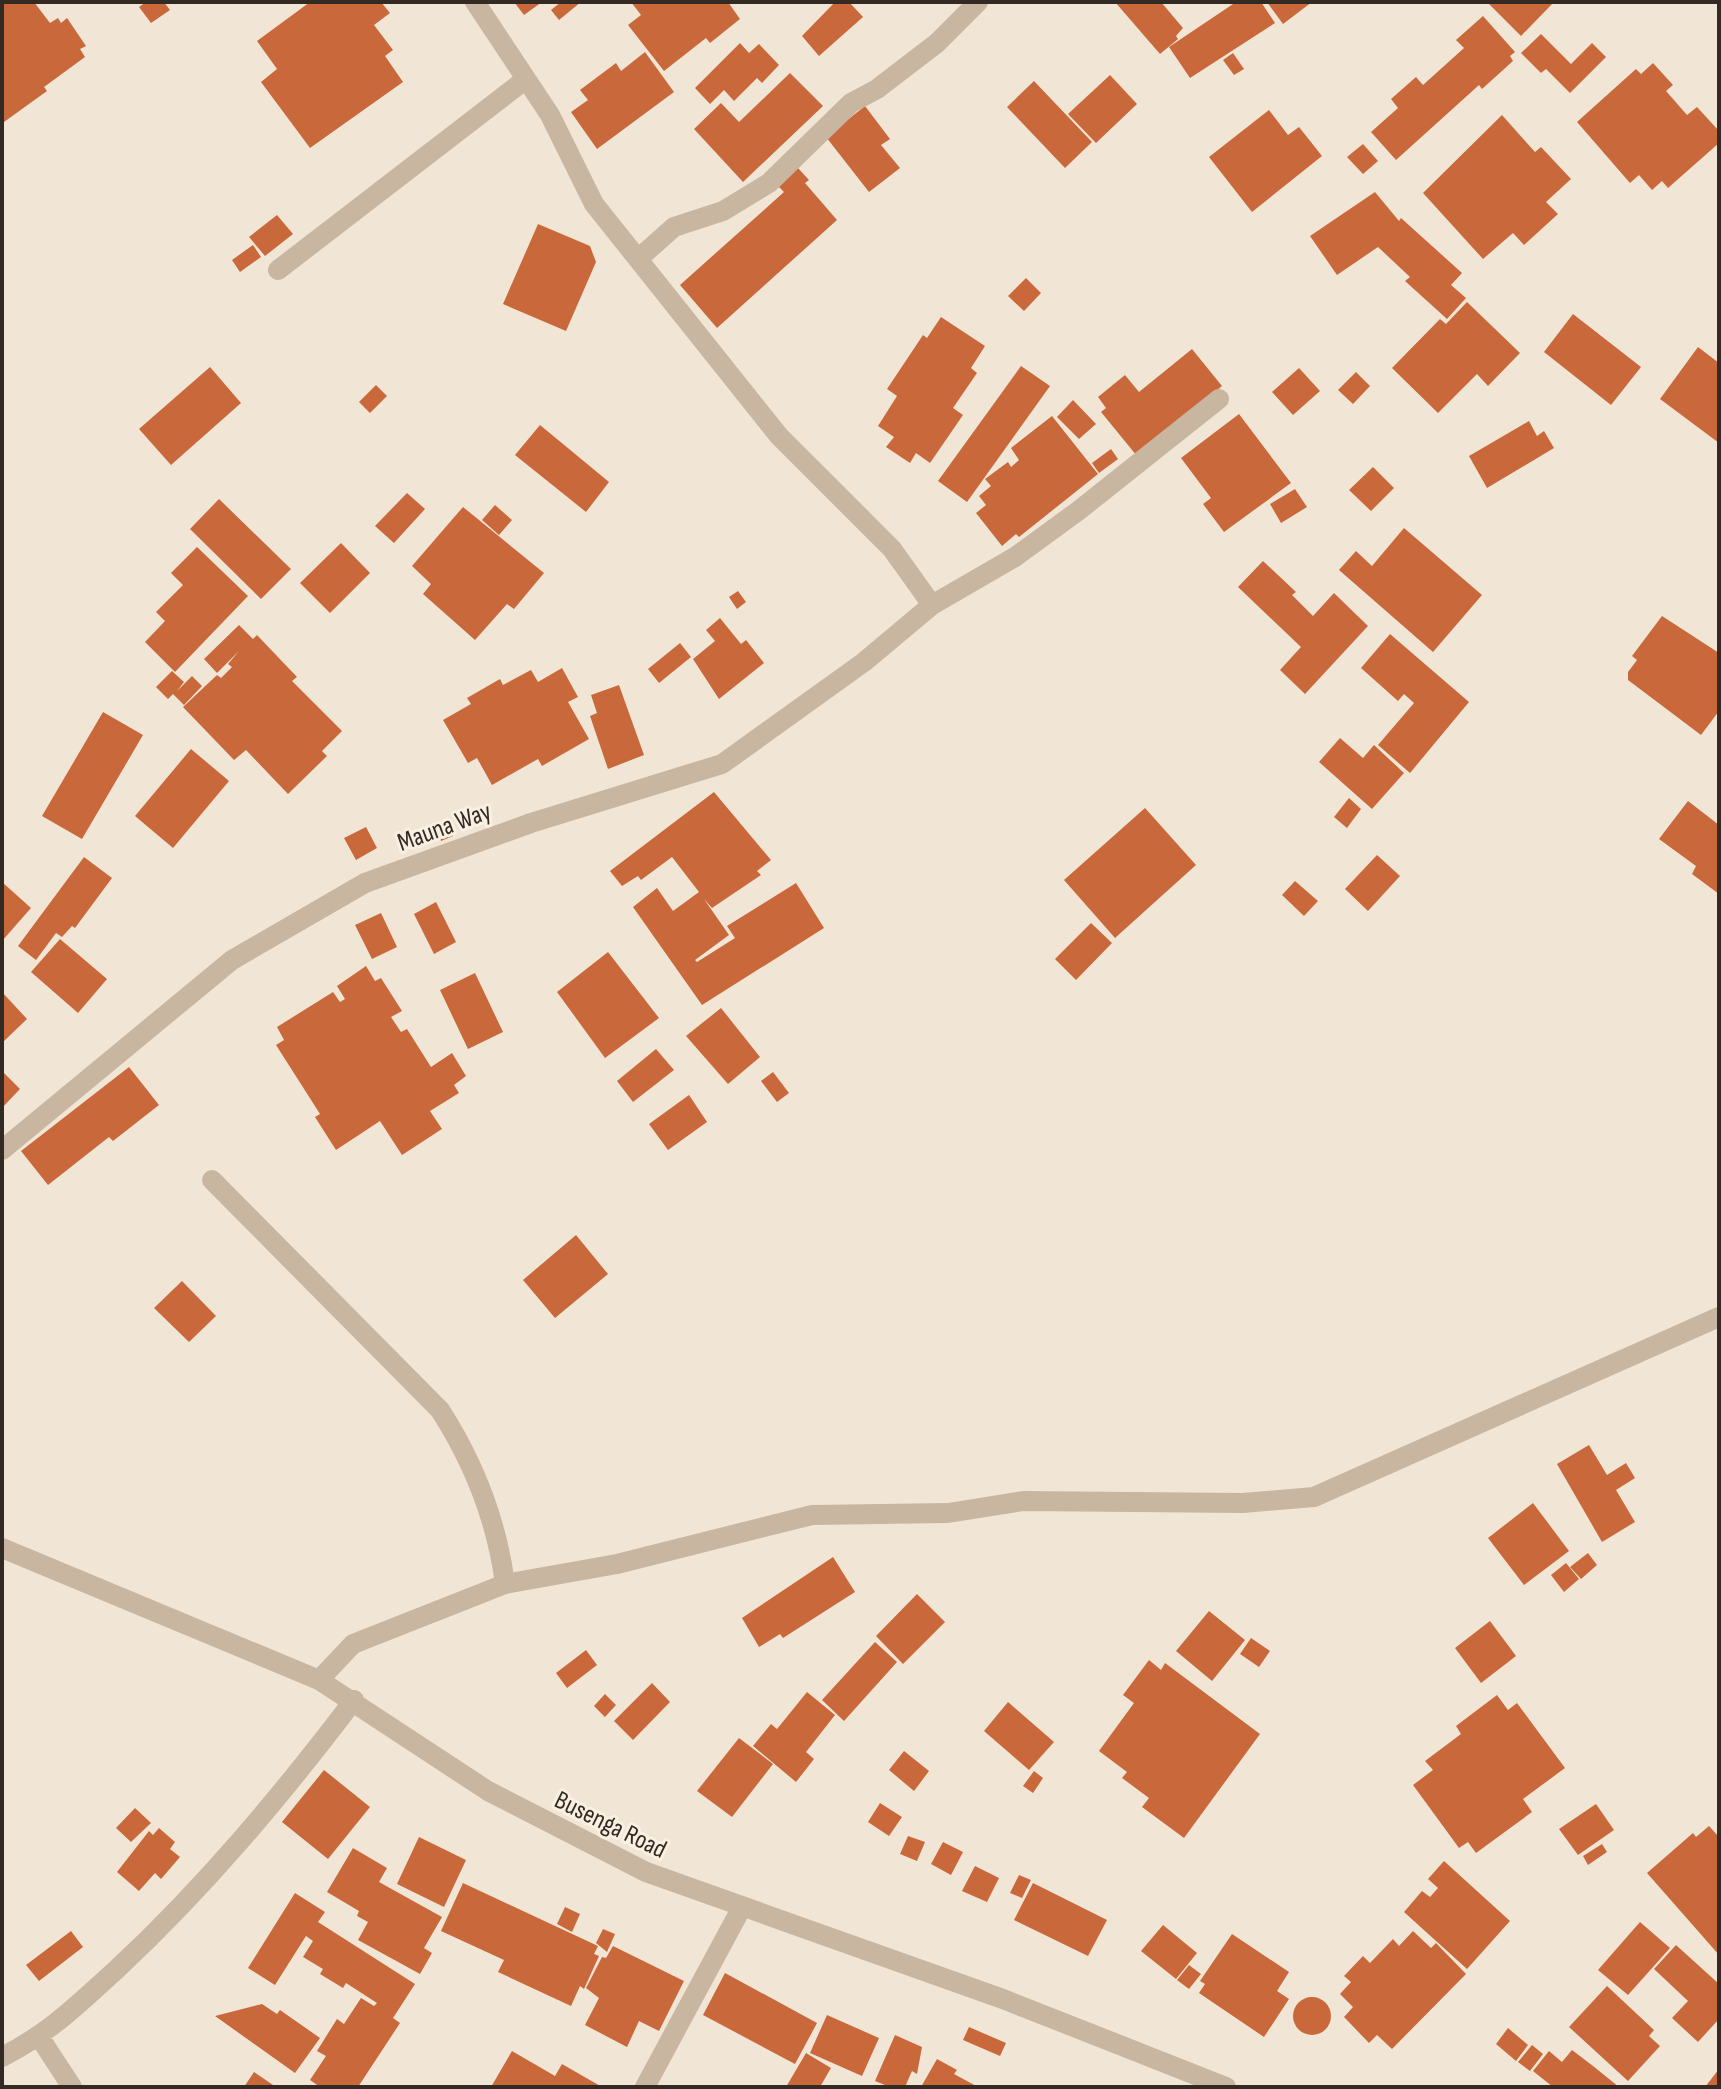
<svg xmlns="http://www.w3.org/2000/svg" width="1721" height="2089" font-family="'Sofia Sans Condensed',sans-serif">
	<style>
		.building { fill: #c9683b }
		.lines { fill: none; stroke-linecap: round; stroke-linejoin: round }
		.minor { stroke: #c8b6a1; stroke-width: 20 }
		.labels { text-anchor: middle; stroke-width: 6; stroke-linejoin: round; paint-order: stroke }
		.street-label { font-size: 26px; fill: #332a24; stroke: #f9f0e1 }
	</style>
	<rect width="100%" height="100%" fill="#f1e6d5"/>
	<path class="building" d="M2,2H34L50,23L58,18L61,23L67,18L86,46L80,49L85,57L44,87L47,91L4,122Z
		M146,2H164L170,10L151,23L139,7Z
		M310,2H381L390,13L374,25L393,50L385,56L403,82L310,148L261,82L277,69L257,41Z
		M514,2H542L524,15Z
		M561,2H581L559,20L551,10Z
		M631,2H728L740,19L710,43L706,38L664,71L628,25L641,15Z
		M835,2H849L863,17L819,56L802,36Z
		M1115,2H1161L1183,28L1176,36L1178,39L1160,54Z
		M1236,2H1261L1275,23L1190,78L1169,47Z
		M1267,2H1312L1283,24Z
		M1487,2H1554L1521,36Z
		M1483,16L1515,52L1510,56L1513,61L1482,89L1479,85L1396,160L1371,132L1398,108L1391,99L1416,77L1423,85L1464,48L1456,40Z
		M1541,34L1571,64L1592,43L1606,57L1570,93L1546,69L1541,73L1521,53Z
		M740,43L749,53L759,44L779,65L762,83L757,78L734,101L724,90L710,104L695,88Z
		M645,52L674,92L597,149L571,112L588,100L580,90L616,63L621,71Z
		M1233,53L1244,69L1234,75L1223,60Z
		M1653,63L1673,85L1666,91L1687,115L1697,107L1719,131V143L1668,188L1662,181L1652,190L1639,175L1630,183L1577,122L1636,69L1641,74Z
		M790,73L823,106L743,182L694,129L721,103L739,122Z
		M1110,75L1137,104L1096,143L1068,114Z
		M1034,81L1092,142L1065,168L1007,107Z
		M865,106L890,139L881,145L900,168L869,192L826,137Z
		M1269,110L1288,135L1299,127L1322,156L1252,212L1209,157Z
		M1502,115L1535,152L1541,147L1571,179L1546,202L1558,214L1524,245L1513,233L1483,259L1423,193Z
		M1363,144L1378,161L1363,174L1347,157Z
		M798,168L809,180L805,183L837,220L717,328L680,285L784,192L778,186Z
		M1375,192L1399,221L1401,218L1462,273L1451,285L1466,298L1447,319L1405,281L1410,277L1378,247L1337,275L1310,236Z
		M277,215L293,234L265,256L249,237Z
		M538,224L590,246L596,262L566,331L503,304Z
		M253,245L261,257L240,272L232,260Z
		M1026,278L1041,293L1024,311L1008,296Z
		M1467,302L1520,353L1488,386L1477,374L1438,413L1392,368L1440,319L1446,324Z
		M1573,314L1641,367L1611,405L1544,352Z
		M941,317L985,346L971,368L977,373L953,408L963,415L930,463L916,453L910,463L886,447L894,437L878,426L897,396L887,389L923,335L927,338Z
		M1698,347L1719,363V443L1660,399Z
		M1192,349L1222,386L1137,456L1101,412L1106,408L1098,397L1125,375L1139,392Z
		M1021,366L1050,386L967,502L938,481Z
		M210,367L241,403L171,465L139,429Z
		M1299,368L1320,391L1293,415L1272,392Z
		M1356,372L1370,386L1353,404L1338,390Z
		M376,385L387,396L370,413L359,402Z
		M1073,400L1096,424L1079,439L1057,417Z
		M1239,414L1291,483L1224,532L1203,504L1211,498L1181,458Z
		M1052,416L1098,474L1019,537L1016,534L1002,546L976,513L986,505L979,496L991,486L985,479L1008,462L1011,467L1019,460L1011,448Z
		M1529,421L1537,436L1544,431L1554,448L1487,488L1469,456Z
		M540,425L609,482L586,512L515,455Z
		M1111,449L1118,459L1099,473L1092,463Z
		M1373,467L1394,488L1371,511L1349,490Z
		M1295,489L1307,507L1281,523L1270,504Z
		M407,493L425,509L394,543L375,526Z
		M219,499L291,569L261,599L190,529Z
		M495,505L512,520L499,535L482,520Z
		M463,507L544,573L514,609L507,604L475,640L423,594L431,584L412,566Z
		M1404,528L1482,595L1433,652L1339,570L1356,551L1372,566Z
		M341,543L370,573L330,613L300,583Z
		M197,547L248,596L175,672L145,642L165,621L156,612L183,585L171,573Z
		M1263,561L1296,592L1292,595L1313,616L1334,593L1368,626L1305,694L1280,670L1301,647L1238,587Z
		M738,591L746,602L737,609L729,597Z
		M1662,616L1719,653V711L1701,735L1628,680V672L1637,660L1632,656Z
		M720,618L741,644L746,640L764,663L719,699L693,659L715,641L706,630Z
		M239,625L253,639L257,635L297,677L292,681L342,731L322,751L327,756L288,794L246,750L234,760L183,707L217,675L221,678L232,667L228,664L239,651L217,673L204,659Z
		M1390,634L1469,702L1410,773L1378,745L1414,703L1404,694L1398,701L1361,668Z
		M680,643L691,657L659,683L648,669Z
		M562,668L578,697L568,702L589,739L542,766L538,759L492,785L477,758L468,763L443,720L471,704L467,698L500,679L503,685L531,670L538,682Z
		M172,671L184,682L177,691L192,676L202,686L184,705L173,694L168,699L156,687Z
		M619,685L644,755L608,769L590,716L597,713L591,695Z
		M103,712L143,735L82,839L42,816Z
		M1340,738L1363,758L1374,745L1404,773L1372,809L1319,762Z
		M191,749L229,781L173,848L135,816Z
		M714,792L771,860L757,871L761,875L712,908L704,899L729,935L695,960L697,962L735,938L727,926L796,883L824,928L702,1005L633,907L657,888L673,911L699,892L672,857L641,880L638,876L622,886L610,871Z
		M1349,798L1361,809L1347,828L1334,817Z
		M1688,801L1719,825V894L1692,874L1696,866L1659,839Z
		M1145,808L1196,865L1115,938L1064,880Z
		M448,825L453,836L441,841L437,830Z
		M366,827L377,848L356,860L344,838Z
		M1377,855L1400,876L1368,911L1345,889Z
		M84,857L112,878L75,928L72,926L62,937L56,933L36,960L18,946Z
		M1295,881L1318,901L1304,916L1282,895Z
		M2,882L31,908L2,941Z
		M436,902L456,942L434,954L414,914Z
		M381,913L397,947L372,959L355,925Z
		M1091,923L1112,943L1076,980L1055,959Z
		M60,939L107,979L78,1013L31,972Z
		M608,952L659,1018L605,1058L557,992Z
		M366,966L375,981L381,978L402,1011L391,1017L401,1032L407,1029L431,1067L452,1053L466,1076L454,1085L459,1093L430,1111L442,1129L402,1155L380,1121L336,1150L315,1117L320,1114L276,1045L284,1040L277,1027L333,992L340,1002L345,999L337,986Z
		M475,973L503,1032L468,1049L440,990Z
		M2,992L27,1019L2,1043Z
		M721,1008L760,1057L728,1084L686,1036Z
		M656,1049L674,1070L633,1102L617,1081Z
		M129,1067L159,1105L113,1141L109,1137L48,1185L21,1151Z
		M2,1071L20,1089L2,1108Z
		M773,1072L789,1093L777,1102L761,1081Z
		M689,1095L707,1122L668,1150L649,1124Z
		M576,1235L608,1274L555,1318L523,1280Z
		M182,1281L216,1316L189,1342L154,1308Z
		M1589,1445L1607,1475L1626,1463L1635,1478L1616,1490L1635,1522L1602,1542L1557,1464Z
		M1533,1503L1569,1551L1524,1585L1488,1538Z
		M1588,1553L1597,1565L1581,1579L1570,1567Z
		M833,1557L855,1592L783,1638L780,1634L759,1647L742,1618Z
		M1566,1563L1579,1579L1564,1592L1551,1575Z
		M917,1594L945,1622L903,1664L876,1636Z
		M1209,1611L1245,1640L1212,1681L1176,1651Z
		M1490,1621L1516,1656L1481,1683L1455,1648Z
		M1251,1638L1270,1651L1259,1667L1240,1654Z
		M875,1642L897,1662L844,1721L822,1700Z
		M586,1650L597,1665L567,1688L556,1673Z
		M1149,1660L1161,1670L1165,1663L1260,1734L1184,1838L1142,1807L1149,1798L1122,1778L1127,1772L1099,1751L1134,1703L1123,1695Z
		M652,1683L670,1702L633,1740L614,1721Z
		M807,1692L835,1715L806,1752L814,1759L796,1782L753,1746L771,1724L777,1729Z
		M605,1694L616,1705L605,1717L594,1706Z
		M1497,1695L1508,1710L1517,1703L1565,1768L1523,1799L1532,1812L1476,1853L1468,1842L1459,1848L1413,1785L1433,1770L1425,1761L1461,1734L1456,1726Z
		M1008,1702L1054,1742L1029,1770L984,1731Z
		M739,1738L773,1764L732,1817L697,1791Z
		M904,1751L929,1771L914,1791L889,1770Z
		M324,1770L370,1807L328,1859L282,1822Z
		M1034,1771L1043,1778L1033,1793L1023,1786Z
		M880,1803L902,1817L889,1836L868,1822Z
		M1596,1804L1614,1830L1578,1855L1559,1829Z
		M135,1808L151,1823L131,1842L116,1828Z
		M1709,1826L1719,1837V1955L1647,1873L1693,1833L1696,1837Z
		M159,1828L175,1842L170,1849L180,1857L161,1879L155,1873L139,1891L117,1872L149,1831L153,1835Z
		M908,1836L925,1842L917,1861L900,1854Z
		M419,1837L466,1860L444,1907L397,1884Z
		M943,1842L963,1852L951,1875L931,1864Z
		M1602,1844L1607,1852L1588,1865L1583,1856Z
		M353,1848L387,1868L379,1882L442,1917L424,1948L432,1953L420,1974L358,1940L368,1922L357,1916L359,1911L327,1892Z
		M1444,1861L1510,1921L1467,1969L1404,1912L1422,1891L1430,1897L1438,1888L1428,1879Z
		M975,1866L999,1878L987,1902L962,1891Z
		M1019,1875L1031,1880L1022,1898L1010,1893Z
		M463,1883L598,1946L594,1954L599,1956L584,1989L580,1986L571,2006L498,1972L504,1960L441,1931Z
		M1033,1883L1107,1920L1088,1956L1014,1920Z
		M295,1893L325,1912L318,1922L415,1984L393,2018L400,2023L358,2087H320L310,2080L326,2056L317,2051L337,2019L344,2024L361,1998L374,2006L377,2003L346,1983L343,1988L320,1974L323,1969L303,1957L313,1941L306,1936L275,1985L248,1968Z
		M565,1907L580,1914L572,1932L557,1924Z
		M1640,1922L1670,1948L1628,1995L1598,1970Z
		M1163,1925L1197,1953L1176,1979L1141,1951Z
		M603,1929L615,1934L607,1952L596,1943Z
		M71,1931L83,1947L39,1981L26,1965Z
		M1413,1931L1431,1948L1436,1943L1466,1974L1392,2049L1377,2035L1369,2043L1344,2017L1353,2007L1340,1994L1351,1982L1344,1976L1363,1956L1370,1963L1393,1939L1399,1946Z
		M1232,1934L1289,1972L1277,1991L1289,1999L1264,2037L1199,1993L1205,1984L1200,1981Z
		M1676,1945L1719,1984V2019L1698,2042L1672,2018L1688,2001L1654,1969Z
		M613,1946L684,1981L659,2031L639,2021L627,2047L585,2025L599,1998L586,1988L602,1957L606,1958Z
		M1189,1965L1201,1974L1189,1989L1177,1980Z
		M725,1973L817,2023L795,2064L703,2015Z
		M1607,1986L1654,2030L1649,2036L1660,2046L1628,2081L1569,2027Z
		M1293 2016a19 19 0 1 1 38 0a19 19 0 1 1-38 0Z
		M262,2004L277,2014L280,2010L320,2038L295,2073L215,2016Z
		M827,2015L879,2038L862,2076L810,2053Z
		M969,2027L1006,2043L1000,2056L963,2040Z
		M1508,2028L1528,2045L1516,2061L1496,2044Z
		M895,2035L922,2047L917,2074L912,2071L905,2087H890L875,2081Z
		M1532,2045L1543,2054L1530,2071L1518,2062Z
		M1572,2050L1593,2066L1619,2087H1553L1533,2071L1549,2051L1562,2062Z
		M512,2051L555,2076L562,2064L602,2087H491Z
		M806,2053L831,2068L820,2087H786Z
		M937,2059L957,2070L954,2074L978,2087H921Z
		M1719,2069V2087H1705Z
		M254,2072L276,2087H244Z"/>
	<g class="lines">
		<path class="minor" d="M475,2L550,115L594,204L779,436L892,549L932,605
			M638,259L674,227L723,211L769,183L851,103L877,89L937,43L978,2
			M278,270L526,79
			M2,1150L232,960L365,883L531,823L722,764L864,662L932,605L1015,557L1078,511L1219,399
			M212,1180L440,1410C474,1463 497,1522 505,1584
			M2,1548L319,1680L488,1791L646,1872L1003,1999L1226,2087
			M319,1680L353,1644L505,1584L617,1564L812,1515L948,1513L1023,1501L1243,1503L1314,1497L1719,1317
			M40,2038L72,2087
			M2,2057C51,2032 77,2005 117,1969C205,1887 281,1796 354,1700
			M645,2087L742,1907"/>
	</g>
	<g class="labels">
		<g class="street-label">
			<text transform="translate(444 826) rotate(-20)" y="9">Mauna Way</text>
			<text transform="translate(611 1824) rotate(26)" y="9">Busenga Road</text>
		</g>
	</g>
	<rect width="1721" height="2089" fill="none" stroke="#332a24" stroke-width="8"/>
</svg>
